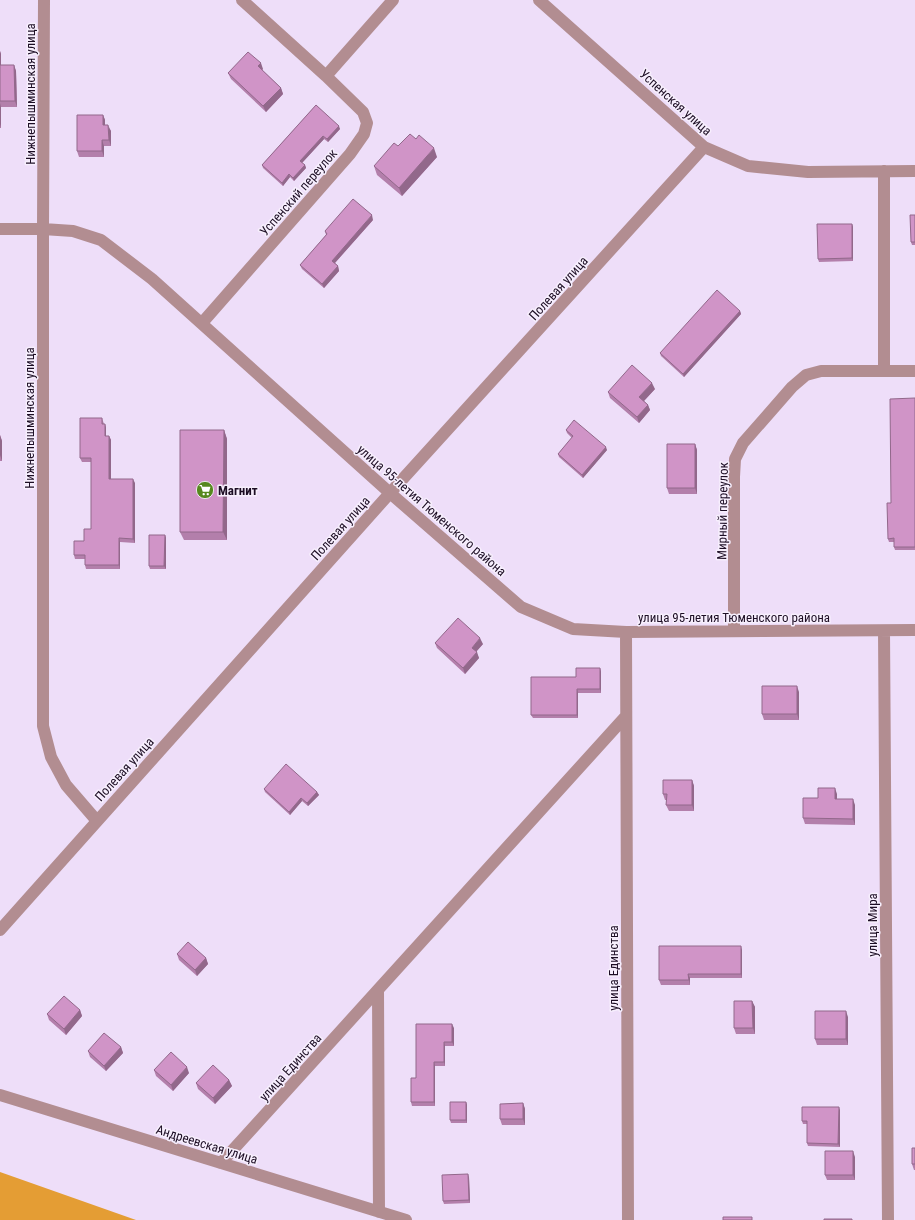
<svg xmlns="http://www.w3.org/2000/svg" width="915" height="1220" font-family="'Roboto Condensed',sans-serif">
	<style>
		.forest { fill: #e49d34 }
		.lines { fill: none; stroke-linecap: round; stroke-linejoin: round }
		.minor { stroke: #b28d91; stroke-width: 12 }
		.wall { fill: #b37fab }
		.shaded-wall { fill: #92688b }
		.building { fill: #d094c7; stroke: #92688b }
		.labels { text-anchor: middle; stroke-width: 3; stroke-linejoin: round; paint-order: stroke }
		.street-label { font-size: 13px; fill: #1c0d24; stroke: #f7effd }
		.poi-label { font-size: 13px; font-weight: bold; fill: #1c0d24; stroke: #f7effd; text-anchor: start }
	</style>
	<rect width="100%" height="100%" fill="#eedef9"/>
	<path class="forest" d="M0,1172L136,1220H0Z"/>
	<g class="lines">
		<path class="minor" d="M44,0L43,229V726L51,757L66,785L97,821
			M539,0L704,147L748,166L808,172L915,171
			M326,76L393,0
			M884,171V371H915
			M0,229H43L73,231L101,240L152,279L390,493L521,607L573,629L626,632L915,630
			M202,323L350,154L364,134L367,123L363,112L326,76L242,0
			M734,631V477L735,459L743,443L792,387L806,375L821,371H884
			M884,631L888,1220
			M626,632L628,1220
			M0,930L390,493L704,147
			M378,990L379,1212
			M0,1095L406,1220
			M221,1163L626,716"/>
	</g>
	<path class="wall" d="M0,51L1,54V65H14L16,71L17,107H1V128H0Z
		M263,69L262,70L281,88L283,94L266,112L231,79L228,73Z
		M316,105L340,129L328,142L324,139L302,163L305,165L306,168L294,181L290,177L283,186L263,168L262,165Z
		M103,115L105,120V125L111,131V146H104V157H79L77,151Z
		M398,146L437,157L402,196L377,175L374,166Z
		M915,215V245H912L911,242Z
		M373,220L335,263L338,266L339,271L324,288L302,269L300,265L326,235L325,231Z
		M852,224L853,227V261L819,262L818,259Z
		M740,311L741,314L684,377L661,356L660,353Z
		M655,389L644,401L648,405L650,410L639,423L610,398L608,392Z
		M915,398V550H895L894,547V542H889L888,539Z
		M102,418L104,424H105L106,428V436H109L111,440V479L135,483V543L120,542V569H86L85,565V559H75L74,555L84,541L91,529V462H82L80,458Z
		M224,430L227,439V540H184L180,532Z
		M566,430L607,450L583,478L559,457L558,454L572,438L567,433Z
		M0,435L2,441V461H0Z
		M695,444L697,450V494H669L667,488Z
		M165,535L166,538V569H150L149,566Z
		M435,643L483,644L476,652L479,658L465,674L437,648Z
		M600,668L601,672V693H578V718H533L531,715L576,677Z
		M799,692V720H764L762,714Z
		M692,780L694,786V811H669L666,805L667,800H665L663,794Z
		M264,789L317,792L319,795L308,806L302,801L290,815L265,792Z
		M837,794V799L855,805V825L805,824L803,818L818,798Z
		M742,950V978H690V985H661L659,980Z
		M177,954L206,958L208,964L197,976L179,960Z
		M752,1001L755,1007V1034H736L734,1028Z
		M80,1010L82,1016L66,1035L49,1020L47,1014Z
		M848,1017V1045H817L815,1039Z
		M454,1028V1046H445V1066H435V1106H412L411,1102L416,1078Z
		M121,1047L123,1053L106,1071L90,1057L88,1051Z
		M154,1070L189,1073L173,1091L156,1076Z
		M229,1080L232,1086L215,1104L198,1089L196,1083Z
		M466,1102L467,1105V1123H451L450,1120Z
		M523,1103L525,1109V1125H502L500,1119Z
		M840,1110V1147L808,1146L807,1143V1124H803L802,1121Z
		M915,1148V1170H914L912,1164Z
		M855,1157V1180H827L825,1175Z
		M469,1177L470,1203L444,1204L443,1201Z"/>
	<path class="shaded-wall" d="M0,51L1,54V71L0,67Z
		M261,63L263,69L260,72L258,66Z
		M14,65L16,71L17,107L15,101Z
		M281,88L283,94L266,112L263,106Z
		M0,103L1,107V128L0,124Z
		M103,115L105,120V131L103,125Z
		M108,125L111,131V146L109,140Z
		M339,126L340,129L328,142L327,139Z
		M323,136L324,139L301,164L300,161Z
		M102,140L104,146V157L102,151Z
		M434,148L437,157L402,196L399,188Z
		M305,165L306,168L294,181L293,178Z
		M289,174L290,177L283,186L282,183Z
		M372,215L373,220L333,265L332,261Z
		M852,224L853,227V261L852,258Z
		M338,266L339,271L324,288L322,284Z
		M740,311L741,314L684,377L683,374Z
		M652,383L655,389L642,403L639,397Z
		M648,405L650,410L639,423L637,417Z
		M105,424L106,428V440L105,436Z
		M224,430L227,439V540L223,532Z
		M0,435L2,441V461L0,455Z
		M109,436L111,440V483L109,479Z
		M695,444L697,450V494L695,488Z
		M606,447L607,450L583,478L582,475Z
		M133,479L135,483V543L133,539Z
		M165,535L166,538V569L164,566Z
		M119,538L120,542V569L119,565Z
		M480,638L483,644L474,654L472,648Z
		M477,652L479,658L465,674L463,668Z
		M600,668L601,672V693L600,689Z
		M797,686L799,692V720L797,714Z
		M577,689L578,693V718L577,715Z
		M692,780L694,786V811L692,805Z
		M835,788L837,794V805L835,799Z
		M317,792L319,795L308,806L307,803Z
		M301,798L302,801L290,815L289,812Z
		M853,799L855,805V825L853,819Z
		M741,946L742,950V978L741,974Z
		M206,958L208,964L197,976L195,970Z
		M688,974L690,978V985L689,980Z
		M752,1001L755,1007V1034L753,1028Z
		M80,1010L82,1016L66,1035L64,1029Z
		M846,1011L848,1017V1045L846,1039Z
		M452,1024L454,1028V1046L452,1042Z
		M444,1042L445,1046V1066L444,1062Z
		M121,1047L123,1053L106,1071L104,1066Z
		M434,1062L435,1066V1106L434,1102Z
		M187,1067L189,1073L173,1091L171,1085Z
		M229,1080L232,1086L215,1104L213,1098Z
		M466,1102L467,1105V1123L466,1120Z
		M523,1103L525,1109V1125L523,1119Z
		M839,1107L840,1110V1147L838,1144Z
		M853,1151L855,1157V1180L853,1175Z
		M468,1174L469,1177L470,1203L469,1200Z"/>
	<path class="building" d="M248,52L261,63L258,66L281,88L263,106L228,73Z
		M0,65H14L15,101H0Z
		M316,105L339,126L327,139L323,136L300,161L305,165L293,178L289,174L282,183L262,165Z
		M77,115H103V125H108L109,140H102V151H77Z
		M410,134L416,139L419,135L434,148L399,188L374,166L394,143L398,146Z
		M353,199L372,215L332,261L338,266L322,284L300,265L327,234L325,231Z
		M910,215H915V242H911Z
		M817,224H852V258L818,259Z
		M717,290L740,311L683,374L660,353Z
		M632,365L652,383L639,397L648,405L637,417L608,392Z
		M915,398V547H894V538L888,539L887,503H891L890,399Z
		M80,418H102V424H105V436H109V479H133V539L119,538V565H85V555H74V541H84V529H91V458H80Z
		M574,420L606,447L582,475L558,454L573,436L566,430Z
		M180,430H224L223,532H180Z
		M667,444H695V488H667Z
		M149,535H165L164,566H149Z
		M458,618L480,638L472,648L477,652L463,668L435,643Z
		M576,668H600V689H577V715H531V677H576Z
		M762,686H797V714H762Z
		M286,764L317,792L307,803L301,798L289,812L264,789Z
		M663,780H692V805H666L667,794H663Z
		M818,788H835V799H853V819L803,818V798H818Z
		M188,942L206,958L195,970L177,954Z
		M659,946H741V974H688L689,980H659Z
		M64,996L80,1010L64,1029L47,1014Z
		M734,1001H752L753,1028H734Z
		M815,1011H846V1039H815Z
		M416,1024H452V1042H444V1062H434V1102H411V1078H416Z
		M104,1033L121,1047L104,1066L88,1051Z
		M171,1052L187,1067L171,1085L154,1070Z
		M213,1065L229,1080L213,1098L196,1083Z
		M450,1102H466V1120H450Z
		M523,1103V1119H500V1104Z
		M802,1107H839L838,1144L807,1143V1121H802Z
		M912,1148H915V1164H912Z
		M825,1151H853V1175H825Z
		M468,1174L469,1200L443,1201L442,1175Z
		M723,1217H752V1220H723Z
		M824,1219H852V1220H824Z"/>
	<defs>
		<symbol id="supermarket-disc" viewBox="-11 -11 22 22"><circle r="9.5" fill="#56881e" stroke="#f7effd"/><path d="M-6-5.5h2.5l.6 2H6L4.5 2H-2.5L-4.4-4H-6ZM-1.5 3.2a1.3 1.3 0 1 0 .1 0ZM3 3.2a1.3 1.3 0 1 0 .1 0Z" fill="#fff"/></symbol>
	</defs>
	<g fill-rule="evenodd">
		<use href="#supermarket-disc" x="195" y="480" width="20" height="20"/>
	</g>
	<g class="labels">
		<g class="street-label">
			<text transform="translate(30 94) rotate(-90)" y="5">Нижнепышминская улица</text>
			<text transform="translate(676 102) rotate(42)" y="5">Успенская улица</text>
			<text transform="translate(298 192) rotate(-49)" y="5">Успенский переулок</text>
			<text transform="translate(558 288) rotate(-48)" y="5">Полевая улица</text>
			<text transform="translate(29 418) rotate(-90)" y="5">Нижнепышминская улица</text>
			<text transform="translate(432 510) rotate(41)" y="5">улица 95-летия Тюменского района</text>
			<text transform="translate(722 511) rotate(-89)" y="5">Мирный переулок</text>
			<text transform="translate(340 528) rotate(-48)" y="5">Полевая улица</text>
			<text x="734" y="622">улица 95-летия Тюменского района</text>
			<text transform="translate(124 769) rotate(-48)" y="5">Полевая улица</text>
			<text transform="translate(872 925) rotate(-90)" y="5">улица Мира</text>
			<text transform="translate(613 968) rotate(-90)" y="5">улица Единства</text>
			<text transform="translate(290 1067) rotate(-48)" y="5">улица Единства</text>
			<text transform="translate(207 1144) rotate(17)" y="5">Андреевская улица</text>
		</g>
		<g class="poi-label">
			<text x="218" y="495">Магнит</text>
		</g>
	</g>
</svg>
